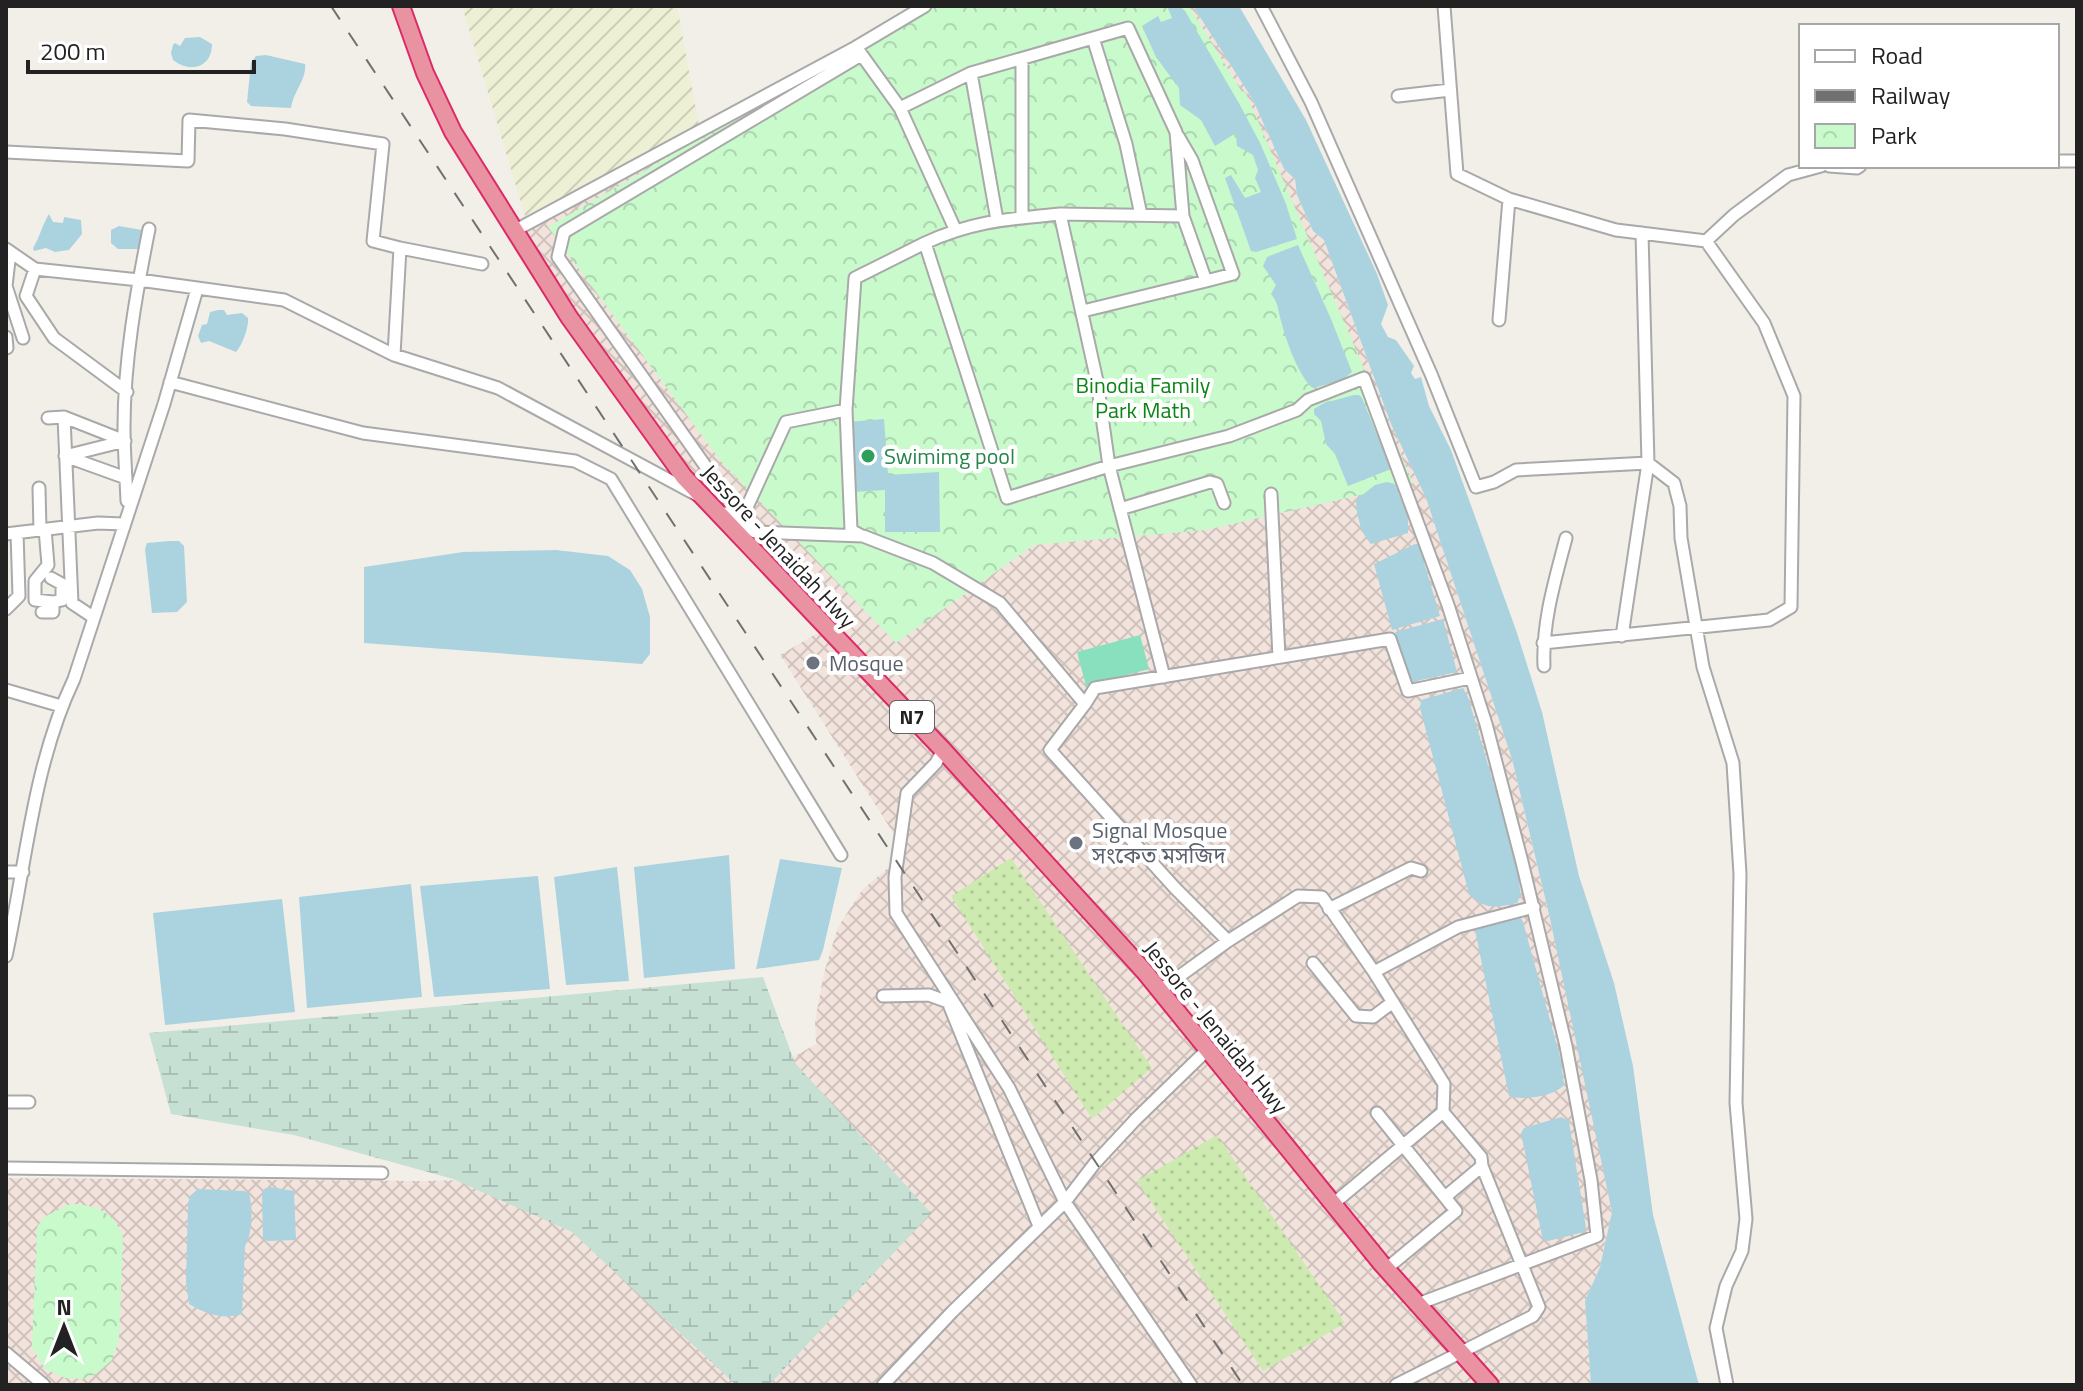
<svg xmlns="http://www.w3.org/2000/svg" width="2083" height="1391" font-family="'Titillium Web','Noto Sans Bengali',sans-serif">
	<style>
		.military { fill: url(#military-cross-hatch) }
		.farmland { fill: url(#farmland-furrows) }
		.grass { fill: url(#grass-dots) }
		.wetland { fill: url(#wetland-marsh) }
		.park { fill: url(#park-crowns) }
		.pitch { fill: #88e0be }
		.water { fill: #aad3df }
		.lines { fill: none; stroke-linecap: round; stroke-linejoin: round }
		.minor-casing { stroke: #a9a9a9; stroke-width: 15 }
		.highway-casing { stroke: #dc2a67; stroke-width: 20 }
		.minor { stroke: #fff; stroke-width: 11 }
		.highway { stroke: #e892a2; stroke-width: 16 }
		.rail { stroke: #707070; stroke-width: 2; stroke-dasharray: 16 16; stroke-linecap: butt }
		.leisure-dot { fill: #2e9e5b; stroke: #fff; stroke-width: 3 }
		.worship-dot { fill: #6b7280; stroke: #fff; stroke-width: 3 }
		.labels { text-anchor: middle; stroke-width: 8; stroke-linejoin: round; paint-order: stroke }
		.shield { fill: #fff; stroke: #646464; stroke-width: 2 }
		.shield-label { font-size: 20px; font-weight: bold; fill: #222 }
		.park-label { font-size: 22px; fill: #0c8416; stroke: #fff }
		.leisure-label { font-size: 22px; fill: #27864d; stroke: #fff; text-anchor: start }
		.street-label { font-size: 22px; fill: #222; stroke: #fff }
		.worship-label { font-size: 22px; fill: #5b616d; stroke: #fff; text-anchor: start }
	</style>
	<defs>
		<pattern id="military-cross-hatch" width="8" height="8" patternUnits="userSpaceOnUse" patternTransform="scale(2)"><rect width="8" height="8" fill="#f3e3dd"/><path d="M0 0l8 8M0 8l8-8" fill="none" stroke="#d0c2bd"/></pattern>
		<pattern id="farmland-furrows" width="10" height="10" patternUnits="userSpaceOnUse" patternTransform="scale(2)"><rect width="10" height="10" fill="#eef0d5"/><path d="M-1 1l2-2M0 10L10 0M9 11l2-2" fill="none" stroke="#ccceb7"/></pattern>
		<pattern id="grass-dots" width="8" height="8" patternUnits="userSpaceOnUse" patternTransform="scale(2)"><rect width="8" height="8" fill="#cdebb0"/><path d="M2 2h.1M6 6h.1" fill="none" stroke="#b0c997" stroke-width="1.8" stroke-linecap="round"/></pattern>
		<pattern id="wetland-marsh" width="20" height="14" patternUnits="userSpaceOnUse" patternTransform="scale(2)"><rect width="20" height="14" fill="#c6e0d4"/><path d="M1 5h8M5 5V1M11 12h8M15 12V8" fill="none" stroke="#aac0b6"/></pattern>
		<pattern id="park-crowns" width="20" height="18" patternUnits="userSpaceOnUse" patternTransform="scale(2)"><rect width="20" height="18" fill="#c8facc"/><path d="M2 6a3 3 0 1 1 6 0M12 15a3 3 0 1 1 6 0" fill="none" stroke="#acd6af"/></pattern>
	</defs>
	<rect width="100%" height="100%" fill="#f2efe9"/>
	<path class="military" d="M920,6H1193L1253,100L1284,169L1295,179L1297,195L1313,231L1324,240L1391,424L1426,498L1512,759L1574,1023L1612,1212L1600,1267L1585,1301L1591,1385H6V1178L423,1181L587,1177L816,1044L815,1021L824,973L838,927L863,889L906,853L780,655L826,628L700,497L514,231Z"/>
	<path class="farmland" d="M462,6H677L699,126L525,216Z"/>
	<path class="grass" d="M1011,858L1152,1068L1092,1119L951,896Z
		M1217,1135L1345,1323L1263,1371L1137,1181Z"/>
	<path class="wetland" d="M763,977L795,1063L931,1213L769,1385H736L572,1232L453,1179L294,1135L171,1114L149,1033Z"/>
	<path class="park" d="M927,6H1189L1242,92L1245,91L1413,483L1206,530L1034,545L896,643L720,460L548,227Z
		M70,1204C95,1204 115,1212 123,1238L119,1339L112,1360L96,1374L83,1379L65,1378L45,1369L32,1347L37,1227L44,1217Z"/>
	<path class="pitch" d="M1140,635L1149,669L1086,686L1077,652Z"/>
	<path class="water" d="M1167,6H1180L1185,11L1240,105L1261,145L1286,204L1297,239L1256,252L1251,251L1225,178L1231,175L1245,198L1261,192L1255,178L1258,170L1253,155L1237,146L1236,133L1215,146L1201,120L1180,105L1179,88L1156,57L1142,26L1158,16L1161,22L1172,18Z
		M1193,6H1239L1306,120L1377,274L1388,305L1381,324L1388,337L1396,340L1414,366L1411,373L1415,379L1421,377L1429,406L1451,450L1516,630L1542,712L1579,876L1614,983L1633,1066L1653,1215L1699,1385H1591L1585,1301L1600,1267L1612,1212L1550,919L1512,759L1426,498L1391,424L1324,240L1313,231L1297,195L1295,179L1284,169L1253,100Z
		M200,37L212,44C212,67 191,74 173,60L171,53L173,45L175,43L180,46L185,38Z
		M266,55L305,64C307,79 293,92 291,108L251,106L247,102L251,63L256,56Z
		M49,214L53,222L63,223L64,217L81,220L82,234L69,250L55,252L46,248L34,251L33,248C40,237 42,225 49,214Z
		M119,226L142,230V249H118L111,243V230Z
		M1298,245L1331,319L1352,372L1342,380L1313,388C1300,379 1286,341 1282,324C1278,313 1279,303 1271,294L1276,285L1263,266L1267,257Z
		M218,310H224L227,315L242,313L248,318C249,328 242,345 236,352L209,341L201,343L198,336L202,325L207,324L210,312Z
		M1354,395H1359L1362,398L1391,469L1348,486L1335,454L1326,444L1321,421L1314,414V409L1324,403Z
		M884,419L888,475L939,472L940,532H885V490L852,492L848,422Z
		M1387,482L1395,484L1408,518V533L1371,544C1361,534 1356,514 1356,500L1375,485Z
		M169,541H179L184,546L187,602L177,612L152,613L145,549L147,543Z
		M1415,544H1419L1420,549L1440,616L1392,630L1374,564Z
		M556,550L608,556L630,570L642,589L650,617V654L642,664L364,643V567L463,552Z
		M1443,619L1457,672L1412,682L1395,632Z
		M1463,688L1468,697L1515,856L1521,895L1517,903C1496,908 1485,910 1469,894L1420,708L1421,700Z
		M729,855L735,969L644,978L634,867Z
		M780,859L842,868L823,950L819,960L756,969Z
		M617,867L629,981L566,985L554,877Z
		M538,876L550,989L434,997L420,886Z
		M411,884L422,997L307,1008L299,897Z
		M282,899L295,1012L165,1025L153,913Z
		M1513,917L1521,918L1523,922L1561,1060L1564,1085C1555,1096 1522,1101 1509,1096L1475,930Z
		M1561,1117L1569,1121L1586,1228L1584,1232L1548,1241L1543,1240L1542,1236L1521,1133L1524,1128Z
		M270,1187L294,1191L296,1240L268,1241L263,1239L262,1193L264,1189Z
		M198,1189L244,1191L249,1193C253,1207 253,1233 245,1246L242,1314C224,1320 205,1314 189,1304L186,1282L188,1205L190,1196Z"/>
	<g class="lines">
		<defs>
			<path id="minor" d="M1261,6L1311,102L1431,374L1476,487L1494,482L1516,470L1648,463L1622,636
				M1444,6L1457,174L1509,199L1616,230L1706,241L1764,323L1794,396L1791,607L1769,620L1543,643
				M1093,38L1126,144L1141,215
				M856,47L900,108L971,73L1128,28L1176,132L1183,216L1060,214L1097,381L1109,466L1007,498L925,243C972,221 1009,219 1060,214
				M1022,59V218
				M971,73L997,220
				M1398,96L1450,90
				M900,108L955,229
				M1178,136L1192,160L1233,274L1206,281
				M6,152L188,161L189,120L285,129L383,144L373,241L400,248
				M2057,161H2077
				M1829,166L1857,168L1860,166
				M514,231L856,47L925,6
				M1642,233L1648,463L1674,483L1680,506L1681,538L1703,667L1733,763L1740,874L1736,1103L1746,1219L1742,1251L1726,1286L1716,1328L1727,1385
				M1706,241L1734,215L1788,175L1821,166
				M6,249L35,269L139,280L284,300L394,355L498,388L697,495
				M10,252L6,286L23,338
				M35,269L26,296L54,338L127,392
				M1083,311L1206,281L1183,216
				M1499,320L1509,199
				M6,337L7,348
				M394,355L400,248L482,264
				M170,382L363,433L575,461L611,479L841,855
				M846,410L851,530L862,536
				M64,417L125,441L65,456L126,478
				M48,418L64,417L72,603L93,617
				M39,488L40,530
				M1271,494L1279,657
				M127,501C126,476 124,451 124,427C124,361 136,294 149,229
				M1120,509L1210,482L1217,484L1224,503
				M725,513L755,532L863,536L933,563L1000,603L1085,704L1050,750L1175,888L1228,941
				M742,518L558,257L564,232L861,55
				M742,518L786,422L846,410L855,278L925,243
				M45,529L48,565L35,581V600L53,602L62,600V584L51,578
				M6,534L98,523L123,524
				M6,609L19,596L17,533
				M42,612H53V602
				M1544,666C1542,622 1555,580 1566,538
				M1164,677L1109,466L1229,436L1297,410L1308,400L1364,378L1448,605L1486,724L1522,862L1566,1046L1591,1180L1597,1236L1418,1304
				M6,690L61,706
				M1085,704L1095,688L1390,639L1408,691L1470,678
				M943,750L936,763L907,793L895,877L896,913L1009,1088L1065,1202L1191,1385
				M6,872H23
				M1329,909L1411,868L1421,871
				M6,956C26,864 33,765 74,679L164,404L197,289
				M1313,963L1356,1016L1373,1017L1393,1002
				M1374,972L1458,927L1534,907
				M1159,991L1228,941L1298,896L1322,897L1374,972L1444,1084L1443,1112L1481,1157L1482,1166L1539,1307L1533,1316L1396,1385
				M883,996L929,995L948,1002L1039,1226
				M6,1102H29
				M1377,1113L1456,1211L1386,1269
				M6,1168L382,1173
				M1445,1197L1482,1166
				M1333,1204L1443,1112
				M6,1353L44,1385
				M883,1385L952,1312L1065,1202L1095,1163L1136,1119L1206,1051"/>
			<path id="highway" d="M401,6L425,73L453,132L569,317L684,477L943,750L1144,971L1381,1263L1490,1385"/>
		</defs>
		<use href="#minor" class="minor-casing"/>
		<use href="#highway" class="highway-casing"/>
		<use href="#minor" class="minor"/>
		<use href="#highway" class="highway"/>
		<path class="rail" d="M331,6L1243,1385"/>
	</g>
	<circle class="leisure-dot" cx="868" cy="456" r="8"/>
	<g class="worship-dot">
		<circle cx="813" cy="663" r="8"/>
		<circle cx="1076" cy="843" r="8"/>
	</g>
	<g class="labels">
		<rect class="shield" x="890" y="701" width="44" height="32" rx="6"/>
		<g class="shield-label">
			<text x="912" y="724">N7</text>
		</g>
		<g class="park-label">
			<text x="1143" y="393">Binodia Family<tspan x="1143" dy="25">Park Math</tspan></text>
		</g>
		<g class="leisure-label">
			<text x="884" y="464">Swimimg pool</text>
		</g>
		<g class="street-label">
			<text transform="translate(779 546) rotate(47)" y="8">Jessore - Jenaidah Hwy</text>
			<text transform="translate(1216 1027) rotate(51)" y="8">Jessore - Jenaidah Hwy</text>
		</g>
		<g class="worship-label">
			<text x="829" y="671">Mosque</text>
			<text x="1092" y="838">Signal Mosque<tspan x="1092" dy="25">সংকেত মসজিদ</tspan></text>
		</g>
	</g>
	<rect width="2083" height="1391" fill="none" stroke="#222222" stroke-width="16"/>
	<rect x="1799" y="24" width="260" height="144" fill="#ffffff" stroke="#a7a7a7" stroke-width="2"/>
	<rect x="1815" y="50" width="40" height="12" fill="#ffffff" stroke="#a7a7a7" stroke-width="2"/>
	<text x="1871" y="64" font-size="24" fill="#222222">Road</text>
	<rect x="1815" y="90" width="40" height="12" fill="#707070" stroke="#a7a7a7" stroke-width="2"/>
	<text x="1871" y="104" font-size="24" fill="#222222">Railway</text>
	<rect x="1815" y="124" width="40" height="24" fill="url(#park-crowns)" stroke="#a7a7a7" stroke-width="2"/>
	<text x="1871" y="144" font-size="24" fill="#222222">Park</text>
	<g transform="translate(64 1327)" stroke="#ffffff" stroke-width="6" paint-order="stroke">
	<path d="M0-6L14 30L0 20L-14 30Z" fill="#222222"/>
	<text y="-12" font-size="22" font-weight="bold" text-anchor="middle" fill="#222222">N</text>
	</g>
	<path d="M28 60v12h226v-12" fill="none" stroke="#222222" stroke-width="4"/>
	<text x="40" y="60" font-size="24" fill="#222222" stroke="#ffffff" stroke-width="6" paint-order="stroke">200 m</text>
</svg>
